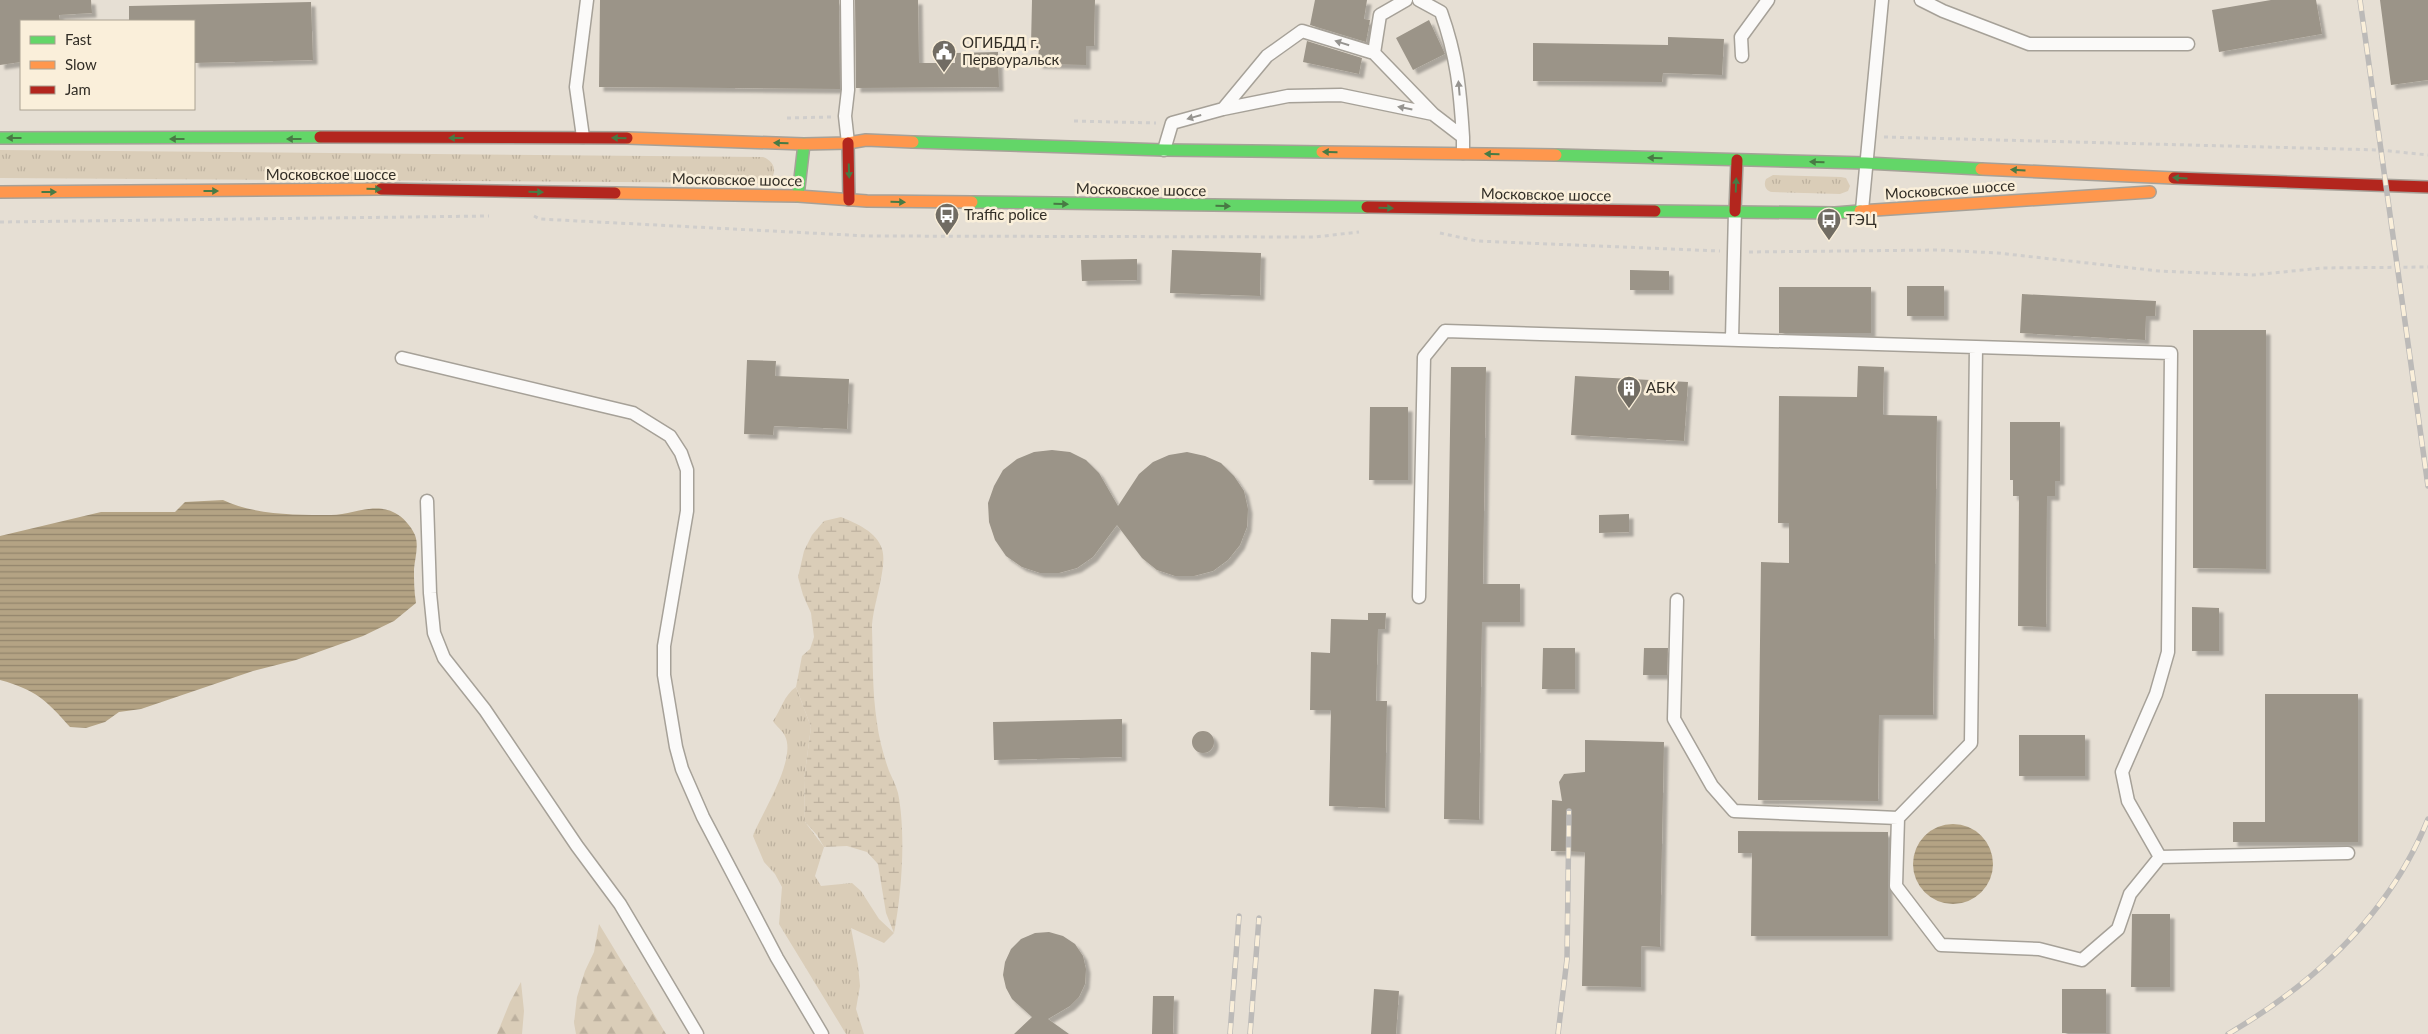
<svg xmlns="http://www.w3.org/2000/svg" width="2428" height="1034" font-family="Lato,sans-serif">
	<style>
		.grass { fill: url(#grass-tufts) }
		.forest { fill: url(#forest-firs) }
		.wetland { fill: url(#wetland-marsh) }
		.water { fill: url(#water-rules) }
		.building { fill: #9b9488; filter: url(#shadow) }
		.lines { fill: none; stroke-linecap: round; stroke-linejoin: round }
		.lane-casing { stroke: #a6a198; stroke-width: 15 }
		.fast-casing { stroke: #a6a198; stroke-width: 14 }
		.slow-casing { stroke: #a6a198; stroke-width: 14 }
		.jam-casing { stroke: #a6a198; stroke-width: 14 }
		.path { stroke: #d0cecc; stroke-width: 3; stroke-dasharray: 4 4; stroke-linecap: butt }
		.lane { stroke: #fbfaf9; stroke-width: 12 }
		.fast { stroke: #63d668; stroke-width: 11 }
		.slow { stroke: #ff974d; stroke-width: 11 }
		.jam { stroke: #b3261e; stroke-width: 11 }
		.rail-casing { stroke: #bcbab8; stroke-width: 5.5 }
		.rail { stroke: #faefda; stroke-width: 4; stroke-dasharray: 11; stroke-linecap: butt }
		.oneway { fill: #969490 }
		.oneway2 { fill: #487a44 }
		.labels { text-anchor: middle; stroke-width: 5; stroke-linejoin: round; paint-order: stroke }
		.poi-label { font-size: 15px; fill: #322e26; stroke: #faefda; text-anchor: start }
		.street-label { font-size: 15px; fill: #322e26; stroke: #faefda }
	</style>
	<defs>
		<pattern id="grass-tufts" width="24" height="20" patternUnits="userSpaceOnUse" patternTransform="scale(1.25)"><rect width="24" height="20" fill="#dacdb8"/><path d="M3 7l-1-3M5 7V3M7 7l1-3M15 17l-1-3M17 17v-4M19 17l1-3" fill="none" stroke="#bcb09e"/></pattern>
		<pattern id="forest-firs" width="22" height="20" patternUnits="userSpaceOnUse" patternTransform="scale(1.25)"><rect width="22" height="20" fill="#dacdb8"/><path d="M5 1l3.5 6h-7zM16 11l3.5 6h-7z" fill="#bcb09e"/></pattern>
		<pattern id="wetland-marsh" width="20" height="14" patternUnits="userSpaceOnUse" patternTransform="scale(1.25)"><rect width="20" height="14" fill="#dacdb8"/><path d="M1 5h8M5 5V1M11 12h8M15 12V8" fill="none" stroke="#bcb09e"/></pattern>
		<pattern id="water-rules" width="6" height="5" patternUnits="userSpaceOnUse" patternTransform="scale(1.25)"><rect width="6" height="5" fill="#b4a384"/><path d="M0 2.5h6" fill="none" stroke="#93856c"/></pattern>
		<filter id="shadow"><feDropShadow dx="4.5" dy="4.5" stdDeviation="1" flood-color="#0004"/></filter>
	</defs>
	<rect width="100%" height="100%" fill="#e6dfd4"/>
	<path class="grass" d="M0,150L763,157C777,162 778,177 765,183L0,178Z
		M1773,175L1841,177L1846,178L1850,186L1848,191L1840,194L1772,192C1766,191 1763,185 1766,179Z
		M796,687L811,727L804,780L805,822L824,847L815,876L821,886L852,883L861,891L879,919L894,933L884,943L851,928L858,965L860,986L856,1009L864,1034H846L779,924L782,887L775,874L764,862L753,836C761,814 797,760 785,736C783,731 776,726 773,721C781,710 784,695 796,687Z"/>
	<path class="forest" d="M599,924L666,1034H576L574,1023L577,997L585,971L594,952Z
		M521,982L524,1011L522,1034H497L510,1002Z"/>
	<path class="wetland" d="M841,517C856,523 877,532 882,549C888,567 872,607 872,628C873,660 872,691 877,723C879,739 884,757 889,771C892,778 896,785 898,793C906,833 902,892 894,933L886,913L878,864L867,852L847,846L824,847L817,835L805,822L804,780L811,727L796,687L802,656L810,649L814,637L811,613L803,595L798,577L804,551L812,535L824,521Z"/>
	<path class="water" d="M223,500C255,515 296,515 331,515C352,515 374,502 395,513C403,517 411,526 415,535C419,546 415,558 414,569C414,581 414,591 416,603L394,621L363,636L296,660L253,671L141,709L119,712L105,722L86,728L70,727C45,699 36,690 0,680V536L101,512H175L185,502Z
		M1913 864a40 40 0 1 1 80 0a40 40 0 1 1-80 0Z"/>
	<path class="building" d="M0,0H91L92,13L59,15L60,21H21V62L0,65Z
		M600,0H839L840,89L599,87Z
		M855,0H918L919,63H955V53L998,52L999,87L856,88Z
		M1032,0H1095L1094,46H1086V65L1038,64L1039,45H1031Z
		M1315,0H1367L1364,19L1370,20L1366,42L1310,25Z
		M2271,0H2316L2322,34L2219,52L2212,10Z
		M2380,0H2428V80L2391,85Z
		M311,2L313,60L194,63V21H129V6Z
		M1429,20L1445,54L1413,70L1396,38Z
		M1668,37L1724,39L1722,75L1663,73L1662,82L1533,81V43L1668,45Z
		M1307,41L1362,58L1359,74L1303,62Z
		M1172,250L1261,253L1260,296L1170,293Z
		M1137,259V280L1082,281L1081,260Z
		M1630,270L1669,271V290H1630Z
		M1907,286H1944V316H1907Z
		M1779,287H1871V333H1779Z
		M2022,294L2156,301L2155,316H2146L2145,340L2020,333Z
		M2193,330H2266V569L2193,568Z
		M747,360L776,361L775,376L849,379L847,429L774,426L773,435L744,434Z
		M1858,366L1884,367L1883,415L1937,416L1933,715H1879L1878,801L1758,800L1761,562L1789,563V523H1778L1779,396L1857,397Z
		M1451,367H1486L1483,584H1520V622H1482L1479,820L1444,819Z
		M1575,376L1688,382L1684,441L1571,435Z
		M1370,407H1408V480H1369Z
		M2010,422H2060V481H2055V496H2047L2046,627L2018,626L2019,496H2013V480H2010Z
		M1052,450L1070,452L1086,460L1099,473L1118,506L1139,474L1153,462L1169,455L1187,452L1205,456L1221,463L1234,476L1244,491L1248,509L1247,527L1240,545L1228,560L1213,571L1194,576H1175L1157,570L1142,558L1117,525L1093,557L1077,568L1059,573H1040L1022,567L1006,556L995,540L989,522L988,503L994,486L1003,470L1017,459L1034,452Z
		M1629,514V532L1599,533V515Z
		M2192,607L2219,608V651H2192Z
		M1368,613H1386L1385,629H1378L1376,701H1387L1385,808L1329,806L1331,710H1310L1311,652L1330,653L1331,619L1368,620Z
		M1543,648H1575V689H1542Z
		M1644,648H1668L1667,675H1643Z
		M2265,694H2358V842H2233V822H2265Z
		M1122,719V757L994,760L993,722Z
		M1192 742a11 11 0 1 1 22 0a11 11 0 1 1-22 0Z
		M2019,735H2085V776H2019Z
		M1585,740L1664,742L1660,947L1641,946V987L1582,986L1585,852L1551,851L1552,800L1562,801L1559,782L1564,774L1585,772Z
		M1738,831L1888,832V936H1751L1752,853H1738Z
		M2132,914H2170V987H2131Z
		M1049,932L1063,936L1075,944L1083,956L1086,969L1085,984L1079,997L1070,1006L1048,1019L1069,1034H1014L1032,1017L1012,999L1006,988L1003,975L1005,962L1011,949L1021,939L1035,933Z
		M1374,989L1399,991L1396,1034H1371Z
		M2062,989H2106V1033H2062Z
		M1153,996H1174L1173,1034H1152Z"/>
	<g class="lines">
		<defs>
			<path id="lane" d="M847,0L848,90L845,116L848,143
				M1419,0L1441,12C1457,57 1460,89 1463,137
				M1921,0L1943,11L2029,44H2188
				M1374,53L1380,15L1406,0
				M1742,56L1741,37L1768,0
				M1223,109L1267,56L1302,31L1374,53L1433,114
				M583,137L576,87L587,0
				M1164,150L1172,123L1223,109L1288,96L1341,95L1433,114L1463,137V153
				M1862,210L1882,0
				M1732,339L1735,211
				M402,358L633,413L670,436L681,453L687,470V511L664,646V675L676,747L682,769L703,817L777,958L822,1034
				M427,501L430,593L434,633L444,658L485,710L577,846L620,904L697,1034
				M1419,597L1424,357L1445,331L2171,353L2168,652L2156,694L2122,772L2128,801L2160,857L2348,853
				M1677,600L1674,719L1712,786L1734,811L1898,818L1896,886L1941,945L2039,949L2082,960L2118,929L2130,894L2160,857
				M1898,818L1971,743L1976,347"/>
			<path id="fast" d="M0,138L320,137
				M913,142L1164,150L1322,152
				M1556,155L1866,163L1981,169
				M798,196L804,144
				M972,202L1367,207
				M1655,211L1835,213L1860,211"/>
			<path id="slow" d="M627,138L804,144L848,143L866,140L913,142
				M1322,152L1556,155
				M1981,169L2174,178
				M0,192L381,189
				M615,193L798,196L867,201L972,202
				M1860,211L2150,192"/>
			<path id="jam" d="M320,137L627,138
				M848,143L849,200
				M2174,178L2428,187
				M381,189L615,193
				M1367,207L1655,211
				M1735,211L1737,160"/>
		</defs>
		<use href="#lane" class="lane-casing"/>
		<use href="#fast" class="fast-casing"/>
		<use href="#slow" class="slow-casing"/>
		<use href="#jam" class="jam-casing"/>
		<path class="path" d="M787,118L831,117
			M1074,121L1156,123
			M1884,137L2380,150L2428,155
			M534,216L540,219L868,236L1315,237L1359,232
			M0,222L489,216
			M1440,233L1477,241L1720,251
			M1749,252L1938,250L1998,253L2159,271L2253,275L2322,268L2428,267"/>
		<use href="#lane" class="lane"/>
		<use href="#fast" class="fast"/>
		<use href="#slow" class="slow"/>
		<use href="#jam" class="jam"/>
		<defs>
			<path id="rail" d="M2360,0L2428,486
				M1230,1034L1239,916
				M1250,1034L1259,918
				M1558,1034L1567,959L1569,811
				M2228,1034C2315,983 2390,913 2428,819"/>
		</defs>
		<use href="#rail" class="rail-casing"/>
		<use href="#rail" class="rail"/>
	</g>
	<defs><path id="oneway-solid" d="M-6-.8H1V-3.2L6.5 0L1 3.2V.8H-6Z" transform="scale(1.25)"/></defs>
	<g class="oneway">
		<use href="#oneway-solid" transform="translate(1342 43) rotate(-163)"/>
		<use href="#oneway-solid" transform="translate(1459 88) rotate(-95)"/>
		<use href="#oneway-solid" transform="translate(1405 108) rotate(-169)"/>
		<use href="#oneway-solid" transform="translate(1194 117) rotate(164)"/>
	</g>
	<g class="oneway2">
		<use href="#oneway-solid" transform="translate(14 138) rotate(-180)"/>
		<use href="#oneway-solid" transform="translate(456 138) rotate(180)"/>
		<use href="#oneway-solid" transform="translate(619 138) rotate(-178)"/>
		<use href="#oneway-solid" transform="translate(177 139) rotate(-180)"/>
		<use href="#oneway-solid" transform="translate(294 139) rotate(180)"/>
		<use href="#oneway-solid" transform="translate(781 143) rotate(-178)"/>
		<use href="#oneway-solid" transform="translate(1330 152) rotate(-179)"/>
		<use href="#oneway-solid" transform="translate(1492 154) rotate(-179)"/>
		<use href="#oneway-solid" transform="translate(1655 158) rotate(-179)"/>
		<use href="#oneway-solid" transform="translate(1817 162) rotate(-179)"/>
		<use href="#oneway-solid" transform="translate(2018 170) rotate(-177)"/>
		<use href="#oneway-solid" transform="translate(849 171) rotate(88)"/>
		<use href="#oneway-solid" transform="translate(2180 178) rotate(-177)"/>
		<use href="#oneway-solid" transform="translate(1736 185) rotate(-88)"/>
		<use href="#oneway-solid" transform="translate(374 189) rotate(1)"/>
		<use href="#oneway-solid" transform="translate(211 191)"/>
		<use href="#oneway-solid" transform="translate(49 192)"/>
		<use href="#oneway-solid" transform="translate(536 192) rotate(1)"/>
		<use href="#oneway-solid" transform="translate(898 202) rotate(1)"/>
		<use href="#oneway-solid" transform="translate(1061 204) rotate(1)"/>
		<use href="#oneway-solid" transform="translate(1223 206) rotate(1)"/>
		<use href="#oneway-solid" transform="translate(1386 208) rotate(1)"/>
	</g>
	<defs>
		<symbol id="civic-pin" viewBox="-11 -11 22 30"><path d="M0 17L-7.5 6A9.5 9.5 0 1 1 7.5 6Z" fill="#716c63" stroke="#faefda"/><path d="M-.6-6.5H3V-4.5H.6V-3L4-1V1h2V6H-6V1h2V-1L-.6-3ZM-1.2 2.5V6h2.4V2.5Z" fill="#fff"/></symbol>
		<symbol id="bus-pin" viewBox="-11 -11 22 30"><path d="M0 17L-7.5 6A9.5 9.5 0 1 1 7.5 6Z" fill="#716c63" stroke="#faefda"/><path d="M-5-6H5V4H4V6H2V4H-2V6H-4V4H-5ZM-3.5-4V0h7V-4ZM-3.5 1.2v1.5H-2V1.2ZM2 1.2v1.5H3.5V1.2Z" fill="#fff"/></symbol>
		<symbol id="building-pin" viewBox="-11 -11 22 30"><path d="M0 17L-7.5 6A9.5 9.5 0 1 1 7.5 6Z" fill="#716c63" stroke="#faefda"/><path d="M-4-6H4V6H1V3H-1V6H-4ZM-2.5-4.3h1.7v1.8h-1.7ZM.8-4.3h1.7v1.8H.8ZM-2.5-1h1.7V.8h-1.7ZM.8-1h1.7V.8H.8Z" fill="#fff"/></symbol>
	</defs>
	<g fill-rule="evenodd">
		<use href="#civic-pin" x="930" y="38" width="28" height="38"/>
		<use href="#bus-pin" x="933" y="201" width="28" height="38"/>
		<use href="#bus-pin" x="1815" y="206" width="28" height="38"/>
		<use href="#building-pin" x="1615" y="374" width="28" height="38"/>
	</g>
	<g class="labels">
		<g class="poi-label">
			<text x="962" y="48">ОГИБДД г.<tspan x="962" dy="17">Первоуральск</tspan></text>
			<text x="964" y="220">Traffic police</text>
			<text x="1846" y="225">ТЭЦ</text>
			<text x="1646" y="393">АБК</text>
		</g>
		<g class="street-label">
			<text x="331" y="180">Московское шоссе</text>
			<text transform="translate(737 180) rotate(1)" y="5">Московское шоссе</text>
			<text transform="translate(1141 190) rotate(1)" y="5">Московское шоссе</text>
			<text transform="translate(1950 190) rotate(-4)" y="5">Московское шоссе</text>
			<text transform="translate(1546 195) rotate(1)" y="5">Московское шоссе</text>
		</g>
	</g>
	<rect x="20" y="20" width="175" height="90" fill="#faefda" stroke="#aaa292"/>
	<rect x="30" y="36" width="25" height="8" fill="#63d668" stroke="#aaa292"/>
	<text x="65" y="45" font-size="15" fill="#322e26">Fast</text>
	<rect x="30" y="61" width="25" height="8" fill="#ff974d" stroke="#aaa292"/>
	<text x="65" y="70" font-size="15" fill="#322e26">Slow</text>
	<rect x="30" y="86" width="25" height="8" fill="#b3261e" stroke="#aaa292"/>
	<text x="65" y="95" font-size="15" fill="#322e26">Jam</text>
</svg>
